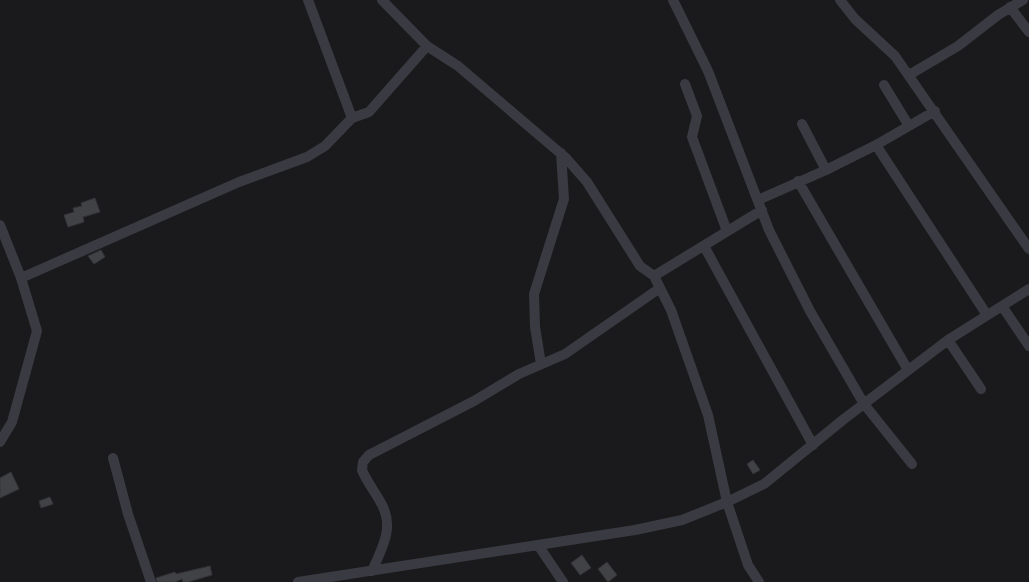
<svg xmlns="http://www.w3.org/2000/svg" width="1029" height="582" font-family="Manrope,sans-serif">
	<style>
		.building { fill: #414246; stroke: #343438 }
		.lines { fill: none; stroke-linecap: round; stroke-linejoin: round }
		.minor { stroke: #3a3b42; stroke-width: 10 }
	</style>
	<rect width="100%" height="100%" fill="#1a1a1c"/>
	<path class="building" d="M95,198L100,212L83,217L84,222L68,227L64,215L74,212L73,208L82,206L81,203Z
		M101,250L105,257L94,264L88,256Z
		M753,460L760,470L753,474L747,464Z
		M11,472L19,489L0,498V478Z
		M50,497L53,504L41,508L39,501Z
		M582,555L591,568L580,575L571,563Z
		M607,562L617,575L608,582L598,569Z
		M210,566L212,575L188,582H183L182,579L175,582H157L156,578L175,572L176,574Z"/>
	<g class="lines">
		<path class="minor" d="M382,0L427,46L458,66L566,158L587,182L640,266L654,276L671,310L697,384L708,415L727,502L748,565L759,582
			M673,0L708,71L769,230L810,311L864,404L912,464
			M840,0L855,19L895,56L1029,249
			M1010,7L1029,32
			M909,75L958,46L998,15L1023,0
			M685,84L697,116L692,137L727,231
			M884,85L909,126
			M352,118L369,112L427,46
			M802,124L826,170
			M876,145L987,315
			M798,181L908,370
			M758,200L826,170L876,145L935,111
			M0,225L21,278L37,331L12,422L0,442
			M704,246L813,445
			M654,276L762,210
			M21,278L239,182L307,157L325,146L352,118L308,0
			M1002,306L1029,346
			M948,340L981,389
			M541,364L535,327L534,294L564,199L561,153
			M113,458L128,514L151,582
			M538,545L563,582
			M372,571C382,548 395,527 381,503C375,492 367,482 362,470L363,462L369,455L474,401L519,374L565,354L660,288
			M298,582L635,530L682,520L727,502L764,484L844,419L948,340L1029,289"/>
	</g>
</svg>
